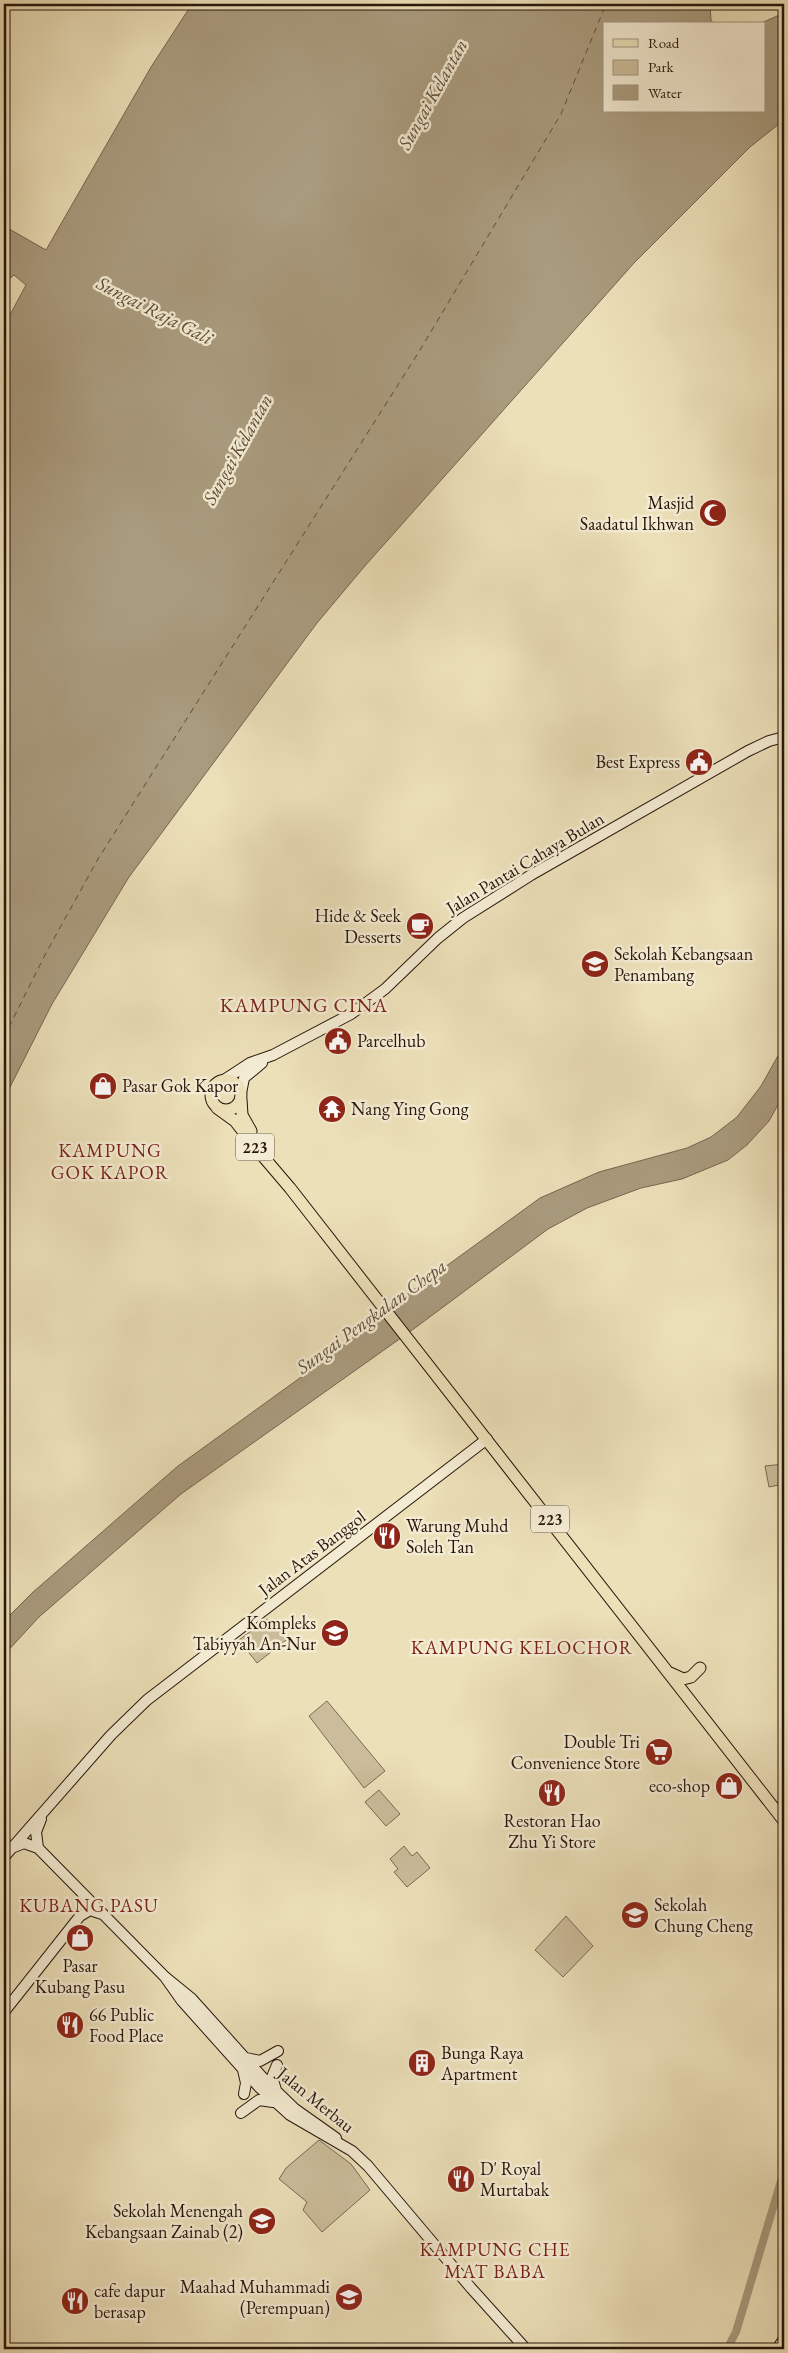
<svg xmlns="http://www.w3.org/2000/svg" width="788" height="2353" font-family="'EB Garamond',serif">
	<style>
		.green { fill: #cbbd9b; stroke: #796953 }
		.water { fill: #a99b7e; stroke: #756550 }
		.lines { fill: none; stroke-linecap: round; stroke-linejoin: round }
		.canal { stroke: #a99b7e; stroke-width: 8 }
		.ferry { stroke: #5b4b39; stroke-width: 1; stroke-dasharray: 6 5; stroke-linecap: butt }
		.secondary-casing { stroke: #27150b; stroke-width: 12 }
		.primary-casing { stroke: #27150b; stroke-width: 13 }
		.secondary { stroke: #f3ebd2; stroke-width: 10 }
		.primary { stroke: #ece0b9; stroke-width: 11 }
		.labels { text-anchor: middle; stroke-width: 5; stroke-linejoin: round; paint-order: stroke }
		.shield { fill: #f3ebd2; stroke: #645547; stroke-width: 1 }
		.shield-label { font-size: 16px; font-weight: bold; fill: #27150b }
		.poi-label { font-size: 18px; fill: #27150b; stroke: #f3ebd2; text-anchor: start }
		.street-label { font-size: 18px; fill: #27150b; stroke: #f3ebd2 }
		.water-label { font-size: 19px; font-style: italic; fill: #5b4b39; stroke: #f3ebd2 }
		.neighbourhood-label { font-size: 19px; letter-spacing: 1px; fill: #7a1f14; stroke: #f3ebd2 }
		.quarter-label { font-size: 20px; letter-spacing: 1px; fill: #7a1f14; stroke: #f3ebd2 }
	</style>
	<rect width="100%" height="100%" fill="#ece0b9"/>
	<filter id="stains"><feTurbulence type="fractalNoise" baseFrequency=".004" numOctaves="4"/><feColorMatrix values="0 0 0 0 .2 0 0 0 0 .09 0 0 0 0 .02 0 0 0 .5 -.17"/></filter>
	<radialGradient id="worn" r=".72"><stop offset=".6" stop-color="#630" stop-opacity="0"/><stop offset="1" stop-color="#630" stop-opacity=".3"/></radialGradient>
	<path class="green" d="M784,1464V1484L769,1487L765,1466Z
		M267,1619L270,1623L276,1619L290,1637L257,1663L239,1640Z
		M327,1701L385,1771L364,1788L309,1716Z
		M379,1790L400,1814L386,1826L365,1802Z
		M404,1846L412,1856L417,1852L430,1868L407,1887L394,1872L398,1869L390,1859Z
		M566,1916L593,1946L563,1977L535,1950Z
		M319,2140L351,2164L370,2190L322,2232L303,2210L307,2202L279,2179L286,2168Z"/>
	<path class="water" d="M192,4H710L711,20L714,24H604V111H764V24H759L784,13V120L750,147L634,263L364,567L317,623L129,877L52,1004L4,1099V326L26,285L14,275L4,283V226L46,250L151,67Z
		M784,1045L783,1096L769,1121L747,1145L728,1160L682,1179L641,1188L587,1208L548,1229L415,1328L181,1494L39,1617L4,1655V1621L32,1593L178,1466L322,1362L405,1296L540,1198L599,1172L687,1148L711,1137L737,1117L761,1086Z"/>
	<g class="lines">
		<path class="canal" d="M727,2349L736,2332L784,2171"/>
		<path class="ferry" d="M4,1037L46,953L98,859L420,350L561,114L606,4"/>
		<defs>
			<path id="secondary" d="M224,1080L250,1063L273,1055L351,1014L385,989L438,938L463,918L531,875L748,751L769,741L784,737
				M241,1093L244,1078L262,1063
				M14,1847L24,1843L38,1848L165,1977L192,1999L264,2079L295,2109L336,2138
				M38,1848L36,1832L41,1819
				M4,1857L111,1735L147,1700L487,1439
				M165,1977L182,2001L259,2087L290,2115L352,2151L368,2166L471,2288L526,2349
				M4,2012L80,1916L90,1910L102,1914
				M246,2058L260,2061L278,2051
				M243,2070L246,2083L244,2094
				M276,2090L272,2077L277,2065
				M241,2113L259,2100L273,2102
				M777,2349L784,2339"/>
			<path id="primary" d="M211 1095a15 15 0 1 1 30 0a15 15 0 1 1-30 0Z
				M241,1099L242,1115L251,1131
				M217,1108L235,1121L261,1154L290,1188L784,1821
				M670,1673L683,1679L691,1677L700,1668"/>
		</defs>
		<use href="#secondary" class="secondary-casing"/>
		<use href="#primary" class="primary-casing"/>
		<use href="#secondary" class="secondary"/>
		<use href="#primary" class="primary"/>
	</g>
	<defs>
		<symbol id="mosque-disc" viewBox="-11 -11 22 22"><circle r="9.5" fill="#8f2418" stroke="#f3ebd2"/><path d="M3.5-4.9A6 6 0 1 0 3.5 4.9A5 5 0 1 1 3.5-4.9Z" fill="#fff"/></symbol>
		<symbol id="civic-disc" viewBox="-11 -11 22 22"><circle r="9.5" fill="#8f2418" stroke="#f3ebd2"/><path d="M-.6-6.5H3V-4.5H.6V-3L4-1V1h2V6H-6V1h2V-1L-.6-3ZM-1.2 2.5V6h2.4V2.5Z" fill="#fff"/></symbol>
		<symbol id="cafe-disc" viewBox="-11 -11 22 22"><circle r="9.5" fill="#8f2418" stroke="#f3ebd2"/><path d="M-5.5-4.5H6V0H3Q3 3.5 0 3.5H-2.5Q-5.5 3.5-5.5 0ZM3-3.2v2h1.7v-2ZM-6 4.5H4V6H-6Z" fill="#fff"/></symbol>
		<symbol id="school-disc" viewBox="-11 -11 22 22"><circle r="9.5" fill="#8f2418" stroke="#f3ebd2"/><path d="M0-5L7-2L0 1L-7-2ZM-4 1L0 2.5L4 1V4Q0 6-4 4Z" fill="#fff"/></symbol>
		<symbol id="shop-disc" viewBox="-11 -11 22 22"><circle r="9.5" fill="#8f2418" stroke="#f3ebd2"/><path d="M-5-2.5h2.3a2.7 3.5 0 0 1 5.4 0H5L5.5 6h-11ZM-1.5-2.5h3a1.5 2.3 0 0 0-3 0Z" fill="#fff"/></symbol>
		<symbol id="temple-disc" viewBox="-11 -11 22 22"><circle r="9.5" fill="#8f2418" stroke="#f3ebd2"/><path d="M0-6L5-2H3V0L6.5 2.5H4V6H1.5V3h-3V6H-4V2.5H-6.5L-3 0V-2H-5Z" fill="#fff"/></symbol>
		<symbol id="restaurant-disc" viewBox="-11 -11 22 22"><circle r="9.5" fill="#8f2418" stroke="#f3ebd2"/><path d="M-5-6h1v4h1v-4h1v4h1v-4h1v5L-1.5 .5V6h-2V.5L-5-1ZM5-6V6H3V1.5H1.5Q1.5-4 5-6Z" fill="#fff"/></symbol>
		<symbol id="supermarket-disc" viewBox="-11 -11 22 22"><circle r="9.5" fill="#8f2418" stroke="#f3ebd2"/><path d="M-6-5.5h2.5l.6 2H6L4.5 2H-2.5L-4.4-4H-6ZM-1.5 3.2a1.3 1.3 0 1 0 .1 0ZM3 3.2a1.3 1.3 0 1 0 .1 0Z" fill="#fff"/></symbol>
		<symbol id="building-disc" viewBox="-11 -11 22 22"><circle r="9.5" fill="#8f2418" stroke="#f3ebd2"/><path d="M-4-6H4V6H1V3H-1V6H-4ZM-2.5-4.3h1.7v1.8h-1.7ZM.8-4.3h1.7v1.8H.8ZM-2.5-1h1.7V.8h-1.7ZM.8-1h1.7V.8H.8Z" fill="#fff"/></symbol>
	</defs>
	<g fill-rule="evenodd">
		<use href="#mosque-disc" x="697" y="497" width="32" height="32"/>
		<use href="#civic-disc" x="683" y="746" width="32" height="32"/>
		<use href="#cafe-disc" x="404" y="910" width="32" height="32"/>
		<use href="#school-disc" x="579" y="948" width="32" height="32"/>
		<use href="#civic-disc" x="322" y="1025" width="32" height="32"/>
		<use href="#shop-disc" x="87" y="1070" width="32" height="32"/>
		<use href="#temple-disc" x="316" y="1093" width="32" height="32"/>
		<use href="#restaurant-disc" x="371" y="1520" width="32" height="32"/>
		<use href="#school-disc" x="319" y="1617" width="32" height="32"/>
		<use href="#supermarket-disc" x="643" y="1736" width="32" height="32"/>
		<use href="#shop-disc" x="713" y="1770" width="32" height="32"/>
		<use href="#restaurant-disc" x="536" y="1777" width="32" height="32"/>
		<use href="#school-disc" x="619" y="1899" width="32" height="32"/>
		<use href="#shop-disc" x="64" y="1922" width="32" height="32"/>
		<use href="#restaurant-disc" x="54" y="2009" width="32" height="32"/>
		<use href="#building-disc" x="406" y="2047" width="32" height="32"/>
		<use href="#restaurant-disc" x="445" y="2163" width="32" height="32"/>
		<use href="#school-disc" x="246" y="2205" width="32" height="32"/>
		<use href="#school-disc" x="333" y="2281" width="32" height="32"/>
		<use href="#restaurant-disc" x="59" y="2285" width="32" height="32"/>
	</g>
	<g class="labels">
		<g class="shield">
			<rect x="236" y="1133.5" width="38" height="27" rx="4"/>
			<rect x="531" y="1505.5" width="38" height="27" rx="4"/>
		</g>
		<g class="shield-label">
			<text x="255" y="1153">223</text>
			<text x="550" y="1525">223</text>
		</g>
		<g class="poi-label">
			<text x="694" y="509" text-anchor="end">Masjid<tspan x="694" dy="21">Saadatul Ikhwan</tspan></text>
			<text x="680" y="768" text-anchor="end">Best Express</text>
			<text x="401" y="922" text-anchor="end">Hide &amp; Seek<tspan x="401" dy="21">Desserts</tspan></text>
			<text x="614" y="960">Sekolah Kebangsaan<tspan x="614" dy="21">Penambang</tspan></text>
			<text x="357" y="1047">Parcelhub</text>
			<text x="122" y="1092">Pasar Gok Kapor</text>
			<text x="351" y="1115">Nang Ying Gong</text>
			<text x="406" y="1532">Warung Muhd<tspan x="406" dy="21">Soleh Tan</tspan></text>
			<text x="316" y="1629" text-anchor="end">Kompleks<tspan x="316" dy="21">Tabiyyah An-Nur</tspan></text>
			<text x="640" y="1748" text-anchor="end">Double Tri<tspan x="640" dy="21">Convenience Store</tspan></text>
			<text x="710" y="1792" text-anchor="end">eco-shop</text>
			<text x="552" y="1827" text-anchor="middle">Restoran Hao<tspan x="552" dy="21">Zhu Yi Store</tspan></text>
			<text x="654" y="1911">Sekolah<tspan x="654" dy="21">Chung Cheng</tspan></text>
			<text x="80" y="1972" text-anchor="middle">Pasar<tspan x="80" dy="21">Kubang Pasu</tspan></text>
			<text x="89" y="2021">66 Public<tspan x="89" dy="21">Food Place</tspan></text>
			<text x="441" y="2059">Bunga Raya<tspan x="441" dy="21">Apartment</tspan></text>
			<text x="480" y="2175">D' Royal<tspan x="480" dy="21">Murtabak</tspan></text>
			<text x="243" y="2217" text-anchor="end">Sekolah Menengah<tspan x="243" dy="21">Kebangsaan Zainab (2)</tspan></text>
			<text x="330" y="2293" text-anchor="end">Maahad Muhammadi<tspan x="330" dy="21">(Perempuan)</tspan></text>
			<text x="94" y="2297">cafe dapur<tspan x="94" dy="21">berasap</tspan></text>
		</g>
		<g class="street-label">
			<text transform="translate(525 863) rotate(-31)" y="6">Jalan Pantai Cahaya Bulan</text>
			<text transform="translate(312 1553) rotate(-37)" y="6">Jalan Atas Banggol</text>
			<text transform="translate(316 2100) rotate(39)" y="6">Jalan Merbau</text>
		</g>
		<g class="water-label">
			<text transform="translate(432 94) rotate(-61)" y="7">Sungai Kelantan</text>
			<text transform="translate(155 310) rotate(27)" y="7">Sungai Raja Gali</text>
			<text transform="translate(237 449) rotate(-61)" y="7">Sungai Kelantan</text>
			<text transform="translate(371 1316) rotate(-36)" y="7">Sungai Pengkalan Chepa</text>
		</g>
		<g class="neighbourhood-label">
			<text x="110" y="1157">KAMPUNG<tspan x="110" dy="22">GOK KAPOR</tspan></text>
			<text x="522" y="1654">KAMPUNG KELOCHOR</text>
			<text x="89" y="1912">KUBANG PASU</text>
			<text x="495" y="2256">KAMPUNG CHE<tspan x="495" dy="22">MAT BABA</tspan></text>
		</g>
		<g class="quarter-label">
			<text x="304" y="1012">KAMPUNG CINA</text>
		</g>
	</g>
	<rect width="788" height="2353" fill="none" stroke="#ece0b9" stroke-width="20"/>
	<rect x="5" y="5" width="778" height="2343" fill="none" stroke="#27150b" stroke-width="2.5"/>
	<rect x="10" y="10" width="768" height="2333" fill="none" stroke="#27150b"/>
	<rect x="603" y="22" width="162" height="90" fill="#f3ebd2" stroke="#a19582"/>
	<rect x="613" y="39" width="25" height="8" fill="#ece0b9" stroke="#a19582"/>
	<text x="648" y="48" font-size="15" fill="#27150b">Road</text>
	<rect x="613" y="60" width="25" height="15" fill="#cbbd9b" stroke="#a19582"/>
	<text x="648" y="72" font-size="15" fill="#27150b">Park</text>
	<rect x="613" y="85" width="25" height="15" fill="#a99b7e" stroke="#a19582"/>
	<text x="648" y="98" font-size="15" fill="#27150b">Water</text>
	<rect width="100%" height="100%" filter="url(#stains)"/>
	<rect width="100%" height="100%" fill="url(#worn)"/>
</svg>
